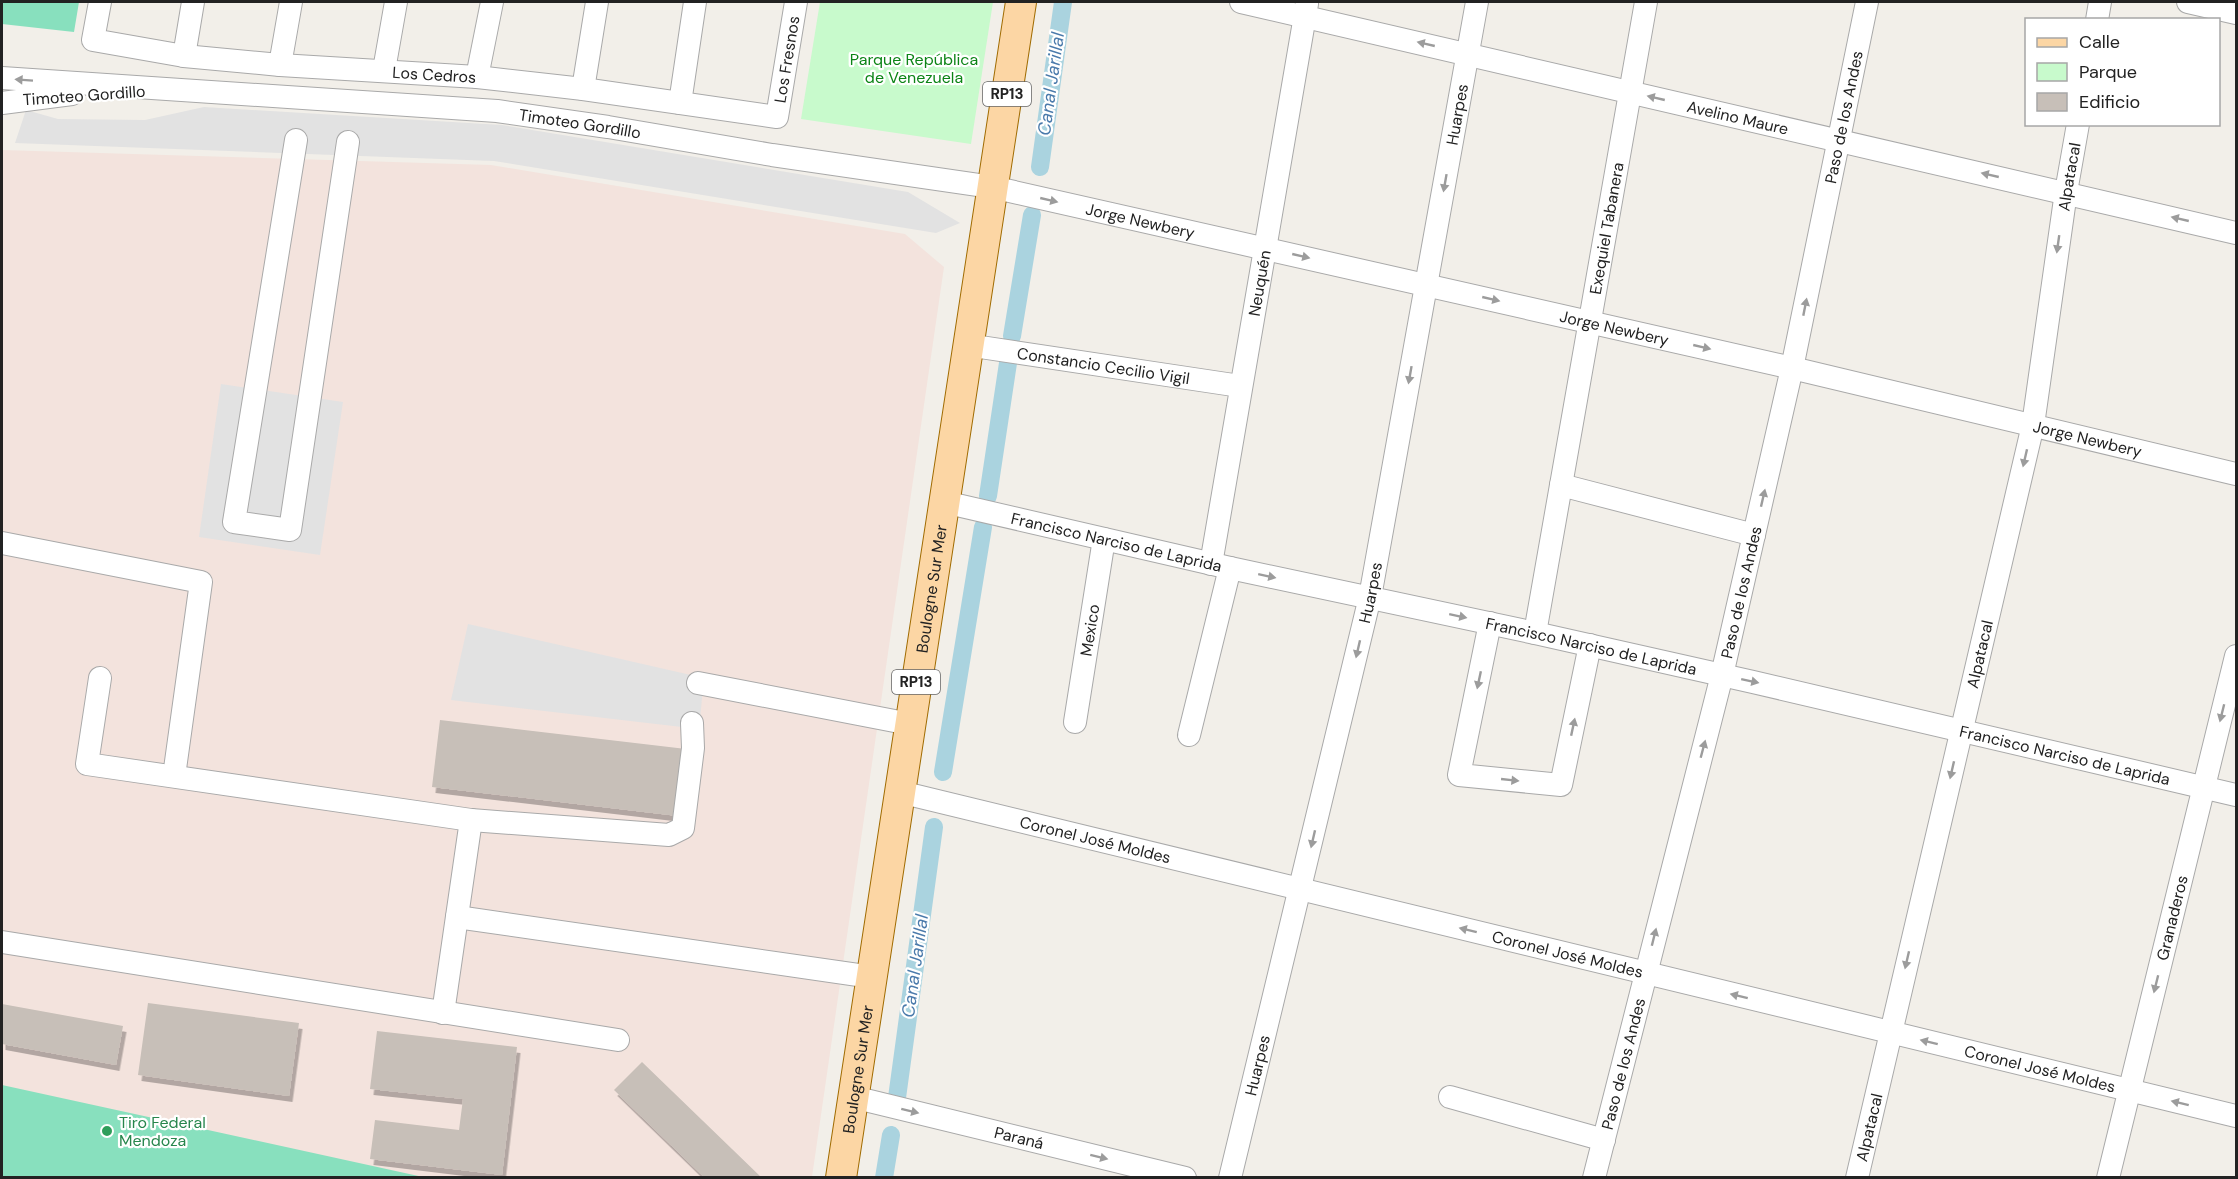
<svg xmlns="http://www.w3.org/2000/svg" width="2238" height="1179" font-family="'DM Sans',sans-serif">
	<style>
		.military { fill: #f3e3dd }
		.park { fill: #c8facc }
		.pitch { fill: #88e0be }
		.parking { fill: #e2e2e2 }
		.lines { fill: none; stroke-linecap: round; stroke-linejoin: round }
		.canal { stroke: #aad3df; stroke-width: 18 }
		.building { fill: #c7bfb8; filter: url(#shadow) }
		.minor-casing { stroke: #a9a9a9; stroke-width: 24 }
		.major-casing { stroke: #a06b00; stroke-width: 32 }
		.minor { stroke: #fff; stroke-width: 22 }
		.major { stroke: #fcd6a4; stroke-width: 30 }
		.oneway { fill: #9c9c9c }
		.leisure-dot { fill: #2e9e5b; stroke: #fff; stroke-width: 2 }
		.labels { text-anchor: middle; stroke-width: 4.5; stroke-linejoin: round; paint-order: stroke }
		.shield { fill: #fff; stroke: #646464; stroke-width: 1.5 }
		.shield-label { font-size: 15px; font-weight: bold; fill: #222 }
		.street-label { font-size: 16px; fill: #222; stroke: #fff }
		.park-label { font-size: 16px; fill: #0c8416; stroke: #fff }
		.leisure-label { font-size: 16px; fill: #27864d; stroke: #fff; text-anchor: start }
		.water-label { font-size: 18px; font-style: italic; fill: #4a7aab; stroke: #fff }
	</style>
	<defs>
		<filter id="shadow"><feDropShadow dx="3.5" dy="6" stdDeviation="0" flood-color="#0004"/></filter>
	</defs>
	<rect width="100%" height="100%" fill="#f2efe9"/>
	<path class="military" d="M2,150L491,165L905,234L944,267L812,1177H406L2,1091Z"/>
	<path class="park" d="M820,2H993L971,144L801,119Z"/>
	<path class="pitch" d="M2,2H79L74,32L2,24Z
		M2,1085L423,1177H2Z"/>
	<path class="parking" d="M204,107L502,125L908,192L960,223L936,233L494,161L15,143L26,110L58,119L145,120Z
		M221,384L343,402L320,555L199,537Z
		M468,624L704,678L699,729L451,700Z"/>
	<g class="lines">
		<path class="canal" d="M1040,167L1063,2
			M1012,336L1032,215
			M988,496L1008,363
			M943,772L983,527
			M896,1105L934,827
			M884,1178L891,1135"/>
	</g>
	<path class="building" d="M440,720L686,749L678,816L432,787Z
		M148,1003L299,1023L289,1096L138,1075Z
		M2,1004L123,1026L116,1065L2,1044Z
		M377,1031L517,1047L502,1175L370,1159L375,1120L459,1130L463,1099L370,1089Z
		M642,1062L762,1178H705L614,1090Z"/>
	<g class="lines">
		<defs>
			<g id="minor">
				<path id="s1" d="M100,2L93,40L184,56L280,65L477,77L583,89L777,117L796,2"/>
				<path id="s2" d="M1241,2L2236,233"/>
				<path d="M2188,2L2236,13"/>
				<path d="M2097,20L2100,2"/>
				<path d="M184,56L193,2"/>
				<path d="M280,65L291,2"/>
				<path d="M384,70L396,2"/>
				<path d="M477,77L492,2"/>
				<path id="s3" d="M2,78L497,111L608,127L772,155L992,187L1792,368L2236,474"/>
				<path d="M583,89L597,2"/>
				<path d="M2,103L72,94"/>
				<path d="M680,103L695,2"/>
				<path d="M296,140L234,522L290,530L348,142"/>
				<path id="s4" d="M967,345L1240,386"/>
				<path d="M1561,485L1754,535"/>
				<path id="s5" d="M944,502L1230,568L1535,633L1753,682L2236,795"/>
				<path d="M2,543L201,582L174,776"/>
				<path id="s6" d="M1211,564L1307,4"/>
				<path d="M1490,623L1459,775L1561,785L1590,645"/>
				<path id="s7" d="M1535,633L1646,2"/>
				<path d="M100,678L87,764L471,820L669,835L683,828L693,748L692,723"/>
				<path d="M698,683L910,724"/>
				<path id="s8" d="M1075,722L1104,539"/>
				<path d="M1189,735L1230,568"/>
				<path id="s9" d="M900,792L2236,1116"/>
				<path d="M457,917L872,977"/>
				<path d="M2,942L618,1040"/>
				<path d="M443,1013L471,820"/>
				<path id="s10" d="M853,1097L1185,1178"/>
				<path d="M1450,1097L1604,1140"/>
				<path id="s11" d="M1230,1178L1370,597L1477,2"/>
				<path id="s12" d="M1594,1178L1722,675L1792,368L1867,2"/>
				<path id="s13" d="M1857,1178L2033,425L2066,192L2078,124"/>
				<path id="s14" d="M2108,1178L2236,656"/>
			</g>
			<g id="major">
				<path id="s15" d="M841,1178L1021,2"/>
			</g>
		</defs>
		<use href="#minor" class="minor-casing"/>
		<use href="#major" class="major-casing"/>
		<use href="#minor" class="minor"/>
		<use href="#major" class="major"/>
	</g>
	<defs><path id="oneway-solid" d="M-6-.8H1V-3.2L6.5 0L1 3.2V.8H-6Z" transform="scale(1.5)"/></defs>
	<g class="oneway">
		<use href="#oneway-solid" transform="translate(1426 44) rotate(-167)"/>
		<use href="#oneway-solid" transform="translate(24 80) rotate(-176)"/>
		<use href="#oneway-solid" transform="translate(1656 98) rotate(-167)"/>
		<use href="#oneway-solid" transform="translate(1990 175) rotate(-167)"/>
		<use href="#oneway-solid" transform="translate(1445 183) rotate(100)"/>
		<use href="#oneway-solid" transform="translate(1049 200) rotate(13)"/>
		<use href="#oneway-solid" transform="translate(2180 219) rotate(-167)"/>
		<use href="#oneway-solid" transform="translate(2058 244) rotate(98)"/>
		<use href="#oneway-solid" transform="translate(1301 256) rotate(13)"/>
		<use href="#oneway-solid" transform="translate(1491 299) rotate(13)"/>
		<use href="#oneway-solid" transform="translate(1805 307) rotate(-79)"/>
		<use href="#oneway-solid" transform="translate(1702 347) rotate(13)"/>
		<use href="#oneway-solid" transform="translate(1410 375) rotate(100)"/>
		<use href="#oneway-solid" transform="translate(2025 458) rotate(103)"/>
		<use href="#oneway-solid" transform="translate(1763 498) rotate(-77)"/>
		<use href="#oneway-solid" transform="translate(1267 576) rotate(12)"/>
		<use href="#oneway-solid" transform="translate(1458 616) rotate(12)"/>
		<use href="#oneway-solid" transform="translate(1358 649) rotate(103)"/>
		<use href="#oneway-solid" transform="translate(1479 680) rotate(102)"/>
		<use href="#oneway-solid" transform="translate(1750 681) rotate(12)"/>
		<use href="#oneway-solid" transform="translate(2222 713) rotate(104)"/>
		<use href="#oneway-solid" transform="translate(1573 727) rotate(-78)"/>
		<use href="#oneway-solid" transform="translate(1703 749) rotate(-75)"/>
		<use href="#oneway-solid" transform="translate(1952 770) rotate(103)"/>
		<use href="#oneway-solid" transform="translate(1510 780) rotate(6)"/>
		<use href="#oneway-solid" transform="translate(1313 839) rotate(103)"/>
		<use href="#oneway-solid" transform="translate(1468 930) rotate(-166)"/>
		<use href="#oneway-solid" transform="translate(1654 937) rotate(-76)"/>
		<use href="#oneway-solid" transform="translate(1907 960) rotate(103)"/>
		<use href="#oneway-solid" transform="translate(2156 984) rotate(104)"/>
		<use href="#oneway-solid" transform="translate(1739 996) rotate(-166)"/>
		<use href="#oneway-solid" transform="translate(1929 1042) rotate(-166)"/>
		<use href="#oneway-solid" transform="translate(2180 1103) rotate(-166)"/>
		<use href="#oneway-solid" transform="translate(910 1111) rotate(14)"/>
		<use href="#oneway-solid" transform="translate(1099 1157) rotate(14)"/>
	</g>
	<circle class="leisure-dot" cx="107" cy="1131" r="6"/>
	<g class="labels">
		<g class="shield">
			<rect x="983" y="82" width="48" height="24" rx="4.5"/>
			<rect x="892" y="670" width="48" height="24" rx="4.5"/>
		</g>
		<g class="shield-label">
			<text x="1007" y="99">RP13</text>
			<text x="916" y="687">RP13</text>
		</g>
		<g class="street-label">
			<text dy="6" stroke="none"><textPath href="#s1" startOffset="786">Los Fresnos</textPath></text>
			<text dy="6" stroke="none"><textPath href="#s1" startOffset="382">Los Cedros</textPath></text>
			<text transform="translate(84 95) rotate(-4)" y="6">Timoteo Gordillo</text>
			<text dy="6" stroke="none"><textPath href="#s11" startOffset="1088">Huarpes</textPath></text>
			<text dy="6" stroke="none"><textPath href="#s2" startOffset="510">Avelino Maure</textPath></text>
			<text dy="6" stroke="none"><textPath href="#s12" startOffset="1090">Paso de los Andes</textPath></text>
			<text dy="6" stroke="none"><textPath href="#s3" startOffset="580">Timoteo Gordillo</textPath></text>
			<text dy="6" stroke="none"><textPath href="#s13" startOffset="1024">Alpatacal</textPath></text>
			<text dy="6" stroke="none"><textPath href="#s3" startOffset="1149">Jorge Newbery</textPath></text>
			<text dy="6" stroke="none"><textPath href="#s7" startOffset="411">Exequiel Tabanera</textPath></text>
			<text dy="6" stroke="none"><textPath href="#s6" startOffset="285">Neuquén</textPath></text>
			<text dy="6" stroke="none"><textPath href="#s3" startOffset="1635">Jorge Newbery</textPath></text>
			<text dy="6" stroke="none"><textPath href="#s4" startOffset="138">Constancio Cecilio Vigil</textPath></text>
			<text dy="6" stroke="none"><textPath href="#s3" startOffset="2121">Jorge Newbery</textPath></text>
			<text dy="6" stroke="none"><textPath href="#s5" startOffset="177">Francisco Narciso de Laprida</textPath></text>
			<text dy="6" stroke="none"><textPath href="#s15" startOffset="596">Boulogne Sur Mer</textPath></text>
			<text dy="6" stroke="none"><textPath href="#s12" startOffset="604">Paso de los Andes</textPath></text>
			<text dy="6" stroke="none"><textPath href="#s11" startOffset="602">Huarpes</textPath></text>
			<text dy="6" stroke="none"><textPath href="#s8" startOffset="93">Mexico</textPath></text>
			<text dy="6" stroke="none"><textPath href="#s5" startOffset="663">Francisco Narciso de Laprida</textPath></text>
			<text dy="6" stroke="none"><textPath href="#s13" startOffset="538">Alpatacal</textPath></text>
			<text dy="6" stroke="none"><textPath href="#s5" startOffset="1149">Francisco Narciso de Laprida</textPath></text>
			<text dy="6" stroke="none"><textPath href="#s9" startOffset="201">Coronel José Moldes</textPath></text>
			<text dy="6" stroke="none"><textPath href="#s14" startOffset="268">Granaderos</textPath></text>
			<text dy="6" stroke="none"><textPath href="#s9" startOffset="687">Coronel José Moldes</textPath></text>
			<text dy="6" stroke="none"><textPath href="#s12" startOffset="118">Paso de los Andes</textPath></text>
			<text dy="6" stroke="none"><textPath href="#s11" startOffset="116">Huarpes</textPath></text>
			<text dy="6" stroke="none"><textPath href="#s9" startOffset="1173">Coronel José Moldes</textPath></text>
			<text dy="6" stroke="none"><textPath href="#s15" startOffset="110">Boulogne Sur Mer</textPath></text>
			<text dy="6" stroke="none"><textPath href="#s13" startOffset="52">Alpatacal</textPath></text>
			<text dy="6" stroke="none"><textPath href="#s10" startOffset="171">Paraná</textPath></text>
		</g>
		<g class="park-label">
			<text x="914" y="65">Parque República<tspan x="914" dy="18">de Venezuela</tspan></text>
		</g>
		<g class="leisure-label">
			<text x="119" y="1128">Tiro Federal<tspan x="119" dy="18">Mendoza</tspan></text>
		</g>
		<g class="water-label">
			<text transform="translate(1051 84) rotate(-82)" y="6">Canal Jarillal</text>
			<text transform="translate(915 966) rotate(-82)" y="6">Canal Jarillal</text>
		</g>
	</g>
	<rect width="2238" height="1179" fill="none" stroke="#222222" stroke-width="6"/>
	<rect x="2025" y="18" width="195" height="108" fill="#ffffff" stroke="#a7a7a7" stroke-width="1.5"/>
	<rect x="2037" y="38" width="30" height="9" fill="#fcd6a4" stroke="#a7a7a7" stroke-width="1.5"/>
	<text x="2079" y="48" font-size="18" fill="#222222">Calle</text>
	<rect x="2037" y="63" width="30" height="18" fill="#c8facc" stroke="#a7a7a7" stroke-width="1.5"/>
	<text x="2079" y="78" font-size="18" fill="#222222">Parque</text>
	<rect x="2037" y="93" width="30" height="18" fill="#c7bfb8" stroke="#a7a7a7" stroke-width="1.5"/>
	<text x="2079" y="108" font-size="18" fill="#222222">Edificio</text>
</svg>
